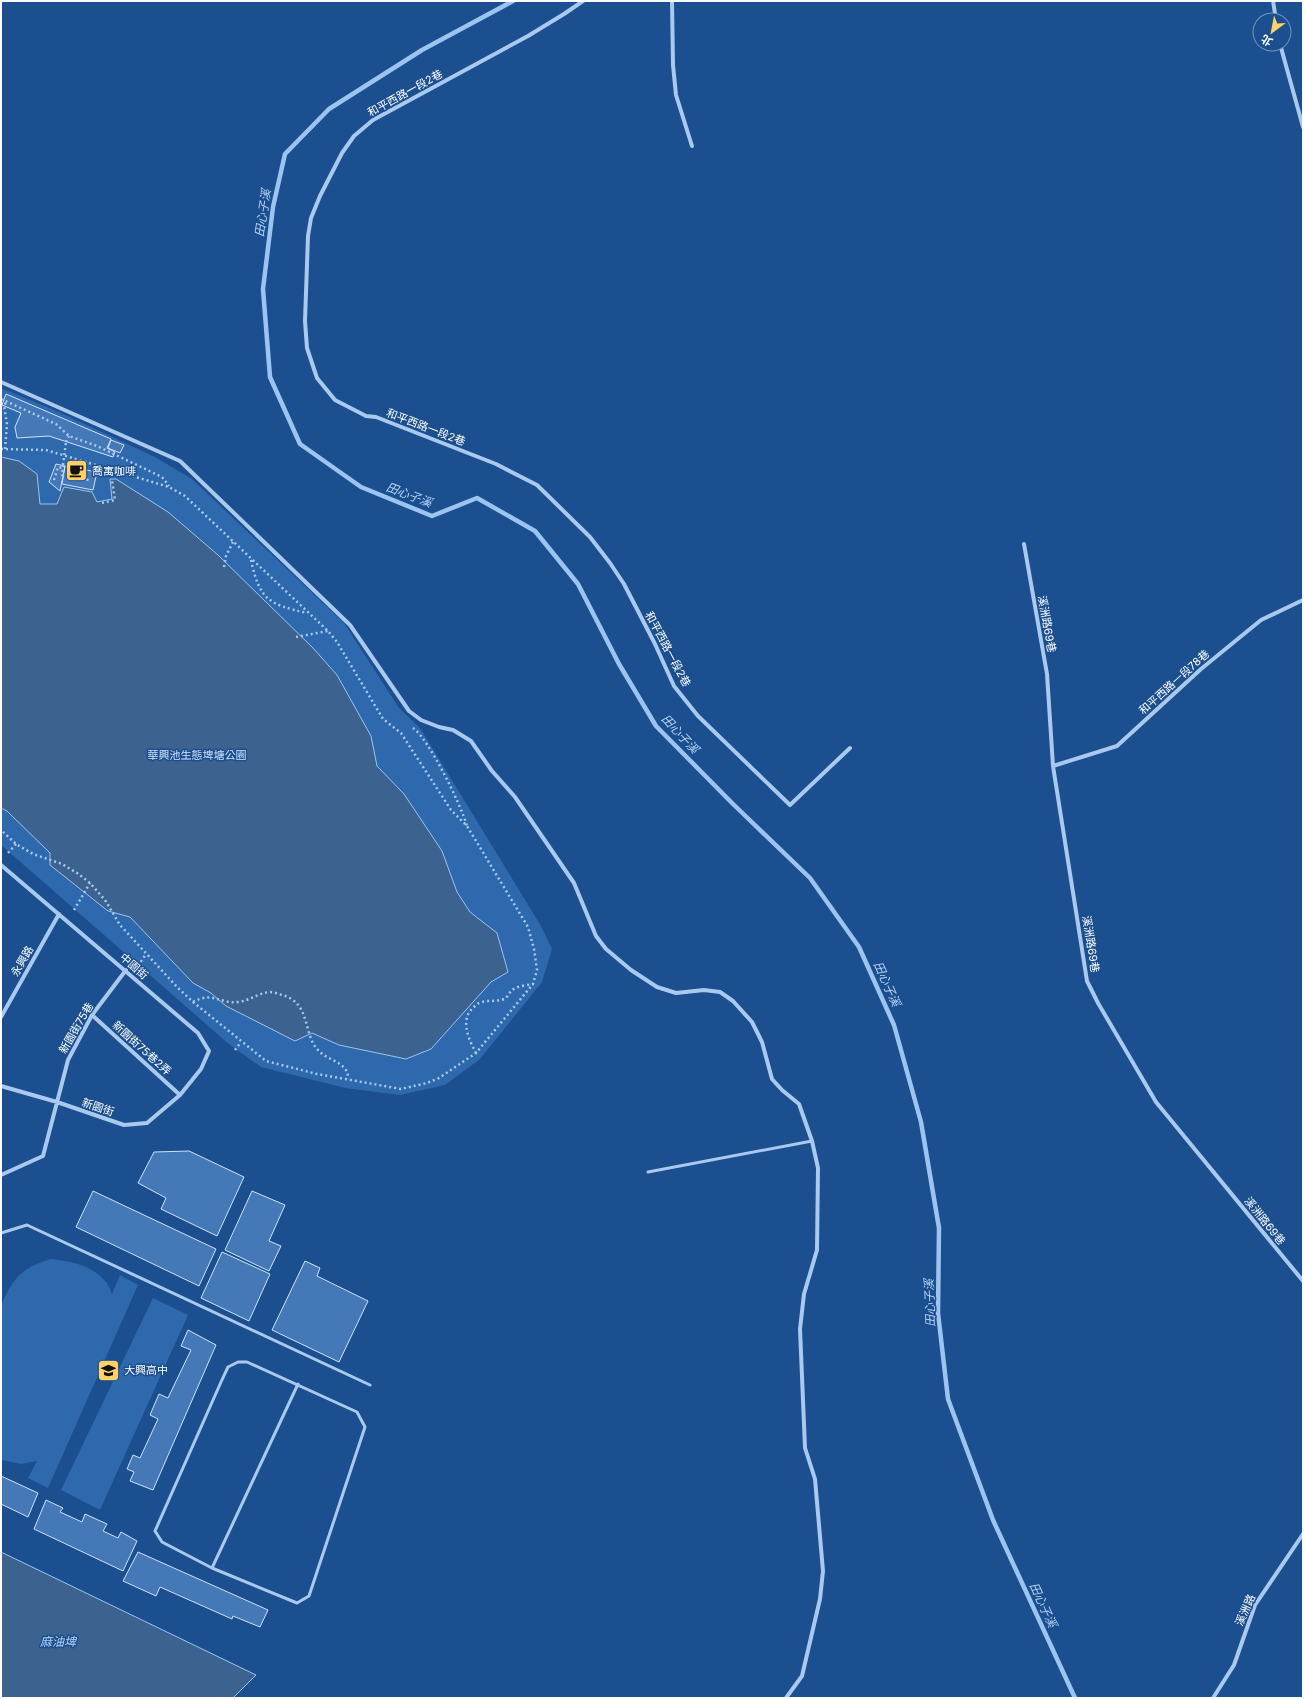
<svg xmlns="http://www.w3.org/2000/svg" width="1304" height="1699" font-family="Inter,'Noto Sans TC',sans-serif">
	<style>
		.green { fill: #2e69ad }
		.water { fill: #3c6290; stroke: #9cc4f0 }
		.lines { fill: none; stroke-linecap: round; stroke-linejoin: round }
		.stream { stroke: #9cc4f0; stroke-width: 4.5 }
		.building { fill: #4478b7; stroke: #cfe3fa }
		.path { stroke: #a9c9ee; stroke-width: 2.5; stroke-dasharray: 2 3; stroke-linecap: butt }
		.service { stroke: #a9c9ee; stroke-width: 3 }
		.minor { stroke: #a9c9ee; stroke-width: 4 }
		.path-bridge { stroke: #a9c9ee; stroke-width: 2.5; stroke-dasharray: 2 3; stroke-linecap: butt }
		.labels { text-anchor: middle; stroke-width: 3; stroke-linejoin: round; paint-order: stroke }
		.street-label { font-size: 11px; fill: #fff; stroke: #1b4f8f }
		.poi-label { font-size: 11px; fill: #fff; stroke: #1b4f8f; text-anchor: start }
		.park-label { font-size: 11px; fill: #cfe3fa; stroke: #1b4f8f }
		.water-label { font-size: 12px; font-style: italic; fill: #b5d3f5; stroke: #1b4f8f }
	</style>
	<rect width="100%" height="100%" fill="#1b4f8f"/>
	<path class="green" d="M1,388L59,412L155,457L192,479L344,623L399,708L420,728L541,926L552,949L542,982L480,1059L445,1085L400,1095L345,1088L261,1067L230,1045L1,845Z
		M51,1259C70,1261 91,1265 104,1280C108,1283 110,1289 112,1294L120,1275L138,1285L48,1488L28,1478L37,1461L21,1464L1,1460V1305C14,1277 21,1268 51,1259Z
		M153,1298L188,1315L100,1510L61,1490Z"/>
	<path class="water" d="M1,457L19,461L37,474L40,504H57L64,487L92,492L97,502L112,499L110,479H116L168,512L218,555L313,648L337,675L371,736L377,766L404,794L442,851L457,892L470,912L497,933L508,972L491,982L431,1049L406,1059L339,1045L312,1033L295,1041L226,1006L211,993L193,983L130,917L108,911L50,865V853L7,811L1,808Z
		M1,1552L256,1675L233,1698H1Z"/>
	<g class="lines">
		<path class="stream" d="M513,1L422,50L329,109L285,154L273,207L263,289L270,377L300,444L361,487L432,516L477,498L535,531L578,584L619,664L656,726L733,804L810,878L859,947L894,1025L921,1122L939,1228L938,1313L948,1399L993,1520L1075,1698"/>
	</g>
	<path class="building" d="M6,394L111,439L107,448L115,452L113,457L49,436L17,438L15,427L21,413L2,405Z
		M111,440L124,445L120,453L108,448Z
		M56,464L65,466L60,491L49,482Z
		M65,466L97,472L93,490L62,484Z
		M189,1151L244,1177L217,1236L161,1209L166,1198L138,1183L154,1152Z
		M93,1191L216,1249L199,1286L76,1227Z
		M252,1191L285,1205L269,1241L281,1246L269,1271L225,1250Z
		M222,1252L270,1274L249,1321L201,1298Z
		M305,1261L320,1268L317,1276L368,1301L339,1362L272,1330Z
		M188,1330L216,1345L153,1490L130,1481L134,1472L127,1469L133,1455L140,1458L158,1419L150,1415L159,1394L168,1398L191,1350L181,1346Z
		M1,1476L38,1493L28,1517L1,1504Z
		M46,1500L63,1508L60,1512L82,1522L85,1514L107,1524L103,1531L118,1538L121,1532L137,1541L123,1571L34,1529Z
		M138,1552L268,1610L260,1627L233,1616L232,1619L160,1587L156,1596L123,1581Z"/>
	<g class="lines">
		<path class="path" d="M1,399L56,424L69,436L97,446L162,477L169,486
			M66,442L69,436
			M1,449L46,450L169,487L185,496L328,631L337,642L383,719L401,733L451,810L467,826L528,927L534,949L537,970L533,984L476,1053L439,1078L427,1083L401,1089L317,1074L266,1061L193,1002L178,988L120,925L105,900L90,883L77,873L62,864L33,854L16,844L1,830
			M5,449L7,424L4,406L7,401
			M63,465L62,475L89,480
			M54,480L58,467L63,468
			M102,503L115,500L112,480
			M251,560C260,601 269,604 307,613
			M224,567L226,556L233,542
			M296,637L328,631
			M413,728C429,739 461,805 467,826
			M8,853L16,844
			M74,910L90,883
			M138,966L146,954
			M193,1002C213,991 219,1004 238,1002C249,1001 258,993 270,992C274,992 278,994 282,995C312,1003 302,1035 319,1051C328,1061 349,1062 348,1079
			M235,1050L241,1042
			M476,1053C469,1040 459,1019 474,1007C476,1005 478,1003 482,1002C488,1000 497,1002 504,999C507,998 509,993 512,990C518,986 527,985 533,984"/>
		<path class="service" d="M648,1172L812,1141
			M1,1233L27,1225L370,1385
			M238,1362H247L357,1412L365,1427L309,1596L297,1603L212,1568L162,1542L155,1531L221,1382L228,1367Z
			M212,1568L298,1384"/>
		<path class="minor" d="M583,1L564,14L528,36L373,120L354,136L342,153L320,196L311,218L308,236L305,321L307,348L317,378L335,400L366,416L376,417L496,464L537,485L590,537L610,563L624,584L655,644L674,686L698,716L790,805L850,748
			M672,1L673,65L676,95L692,146
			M1273,1L1276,20
			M1280,44L1303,127
			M1,382L180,461L350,625L409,711L421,720L439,727L453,730L471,741L492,771L515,797L574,883L596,936L606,949L631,970L657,987L676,993L704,990L720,992L733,1001L752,1022L762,1042L772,1079L782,1090L799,1104L812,1141L818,1168L817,1250L804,1294L800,1329L805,1448L815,1479L823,1571L820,1599L802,1676L786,1698
			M1024,544L1047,674L1053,766L1087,981L1098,1003L1156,1102L1303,1281
			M1053,766L1117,746L1201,669L1261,620L1303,600
			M1,865L198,1033L209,1051L201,1069L180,1095L147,1123L124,1125L57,1102L1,1086
			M92,1015L180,1095
			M1,1017L59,914
			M1,1175L43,1156L68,1060L92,1015L126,970
			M1213,1698L1234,1665L1255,1605L1303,1534"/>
		<path class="path-bridge" d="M63,465L66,442"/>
	</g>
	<defs>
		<symbol id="cafe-square" viewBox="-11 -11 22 22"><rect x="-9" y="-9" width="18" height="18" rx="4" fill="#ffd166" stroke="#1b4f8f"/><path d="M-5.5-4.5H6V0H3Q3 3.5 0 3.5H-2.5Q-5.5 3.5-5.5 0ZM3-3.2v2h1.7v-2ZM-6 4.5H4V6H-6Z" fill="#111"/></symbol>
		<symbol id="school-square" viewBox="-11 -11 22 22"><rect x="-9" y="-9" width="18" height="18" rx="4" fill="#ffd166" stroke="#1b4f8f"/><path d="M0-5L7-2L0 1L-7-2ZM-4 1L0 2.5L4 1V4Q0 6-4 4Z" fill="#111"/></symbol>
	</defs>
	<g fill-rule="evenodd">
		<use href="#cafe-square" x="64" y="458" width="25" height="25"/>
		<use href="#school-square" x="96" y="1358" width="25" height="25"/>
	</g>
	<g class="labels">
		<g class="street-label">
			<text transform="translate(405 93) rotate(-29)" y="4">和平西路一段2巷</text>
			<text transform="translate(426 427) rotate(21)" y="4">和平西路一段2巷</text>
			<text transform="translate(1047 624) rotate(80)" y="4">溪洲路69巷</text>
			<text transform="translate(668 649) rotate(62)" y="4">和平西路一段2巷</text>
			<text transform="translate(1174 682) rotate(-42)" y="4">和平西路一段78巷</text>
			<text transform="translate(1091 944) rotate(81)" y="4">溪洲路69巷</text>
			<text transform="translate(22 961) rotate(-60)" y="4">永興路</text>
			<text transform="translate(134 966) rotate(41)" y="4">中園街</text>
			<text transform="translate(76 1028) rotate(-60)" y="4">新園街75巷</text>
			<text transform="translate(142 1048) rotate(42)" y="4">新園街75巷2弄</text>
			<text transform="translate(98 1107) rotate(19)" y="4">新園街</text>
			<text transform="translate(1265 1221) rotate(51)" y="4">溪洲路69巷</text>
			<text transform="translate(1245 1610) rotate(-66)" y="4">溪洲路</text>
		</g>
		<g class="poi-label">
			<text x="92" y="475">喬寓咖啡</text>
			<text x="124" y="1374">大興高中</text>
		</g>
		<g class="park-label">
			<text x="197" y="759">華興池生態埤塘公園</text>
		</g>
		<g class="water-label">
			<text transform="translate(263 213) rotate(-81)" y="4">田心子溪</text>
			<text transform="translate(409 495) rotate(21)" y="4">田心子溪</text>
			<text transform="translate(680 734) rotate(47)" y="4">田心子溪</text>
			<text transform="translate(887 984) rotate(66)" y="4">田心子溪</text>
			<text transform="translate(930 1303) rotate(-92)" y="4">田心子溪</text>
			<text transform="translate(1043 1605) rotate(65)" y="4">田心子溪</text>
			<text x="58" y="1646">麻油埤</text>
		</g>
	</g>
	<rect width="1304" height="1699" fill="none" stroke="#ffffff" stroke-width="4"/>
	<g transform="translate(1272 32) rotate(212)"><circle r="19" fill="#1b4f8f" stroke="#7695bc"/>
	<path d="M0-3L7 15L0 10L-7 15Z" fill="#ffd166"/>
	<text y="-6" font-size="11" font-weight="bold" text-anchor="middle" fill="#ffffff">北</text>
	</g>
</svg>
